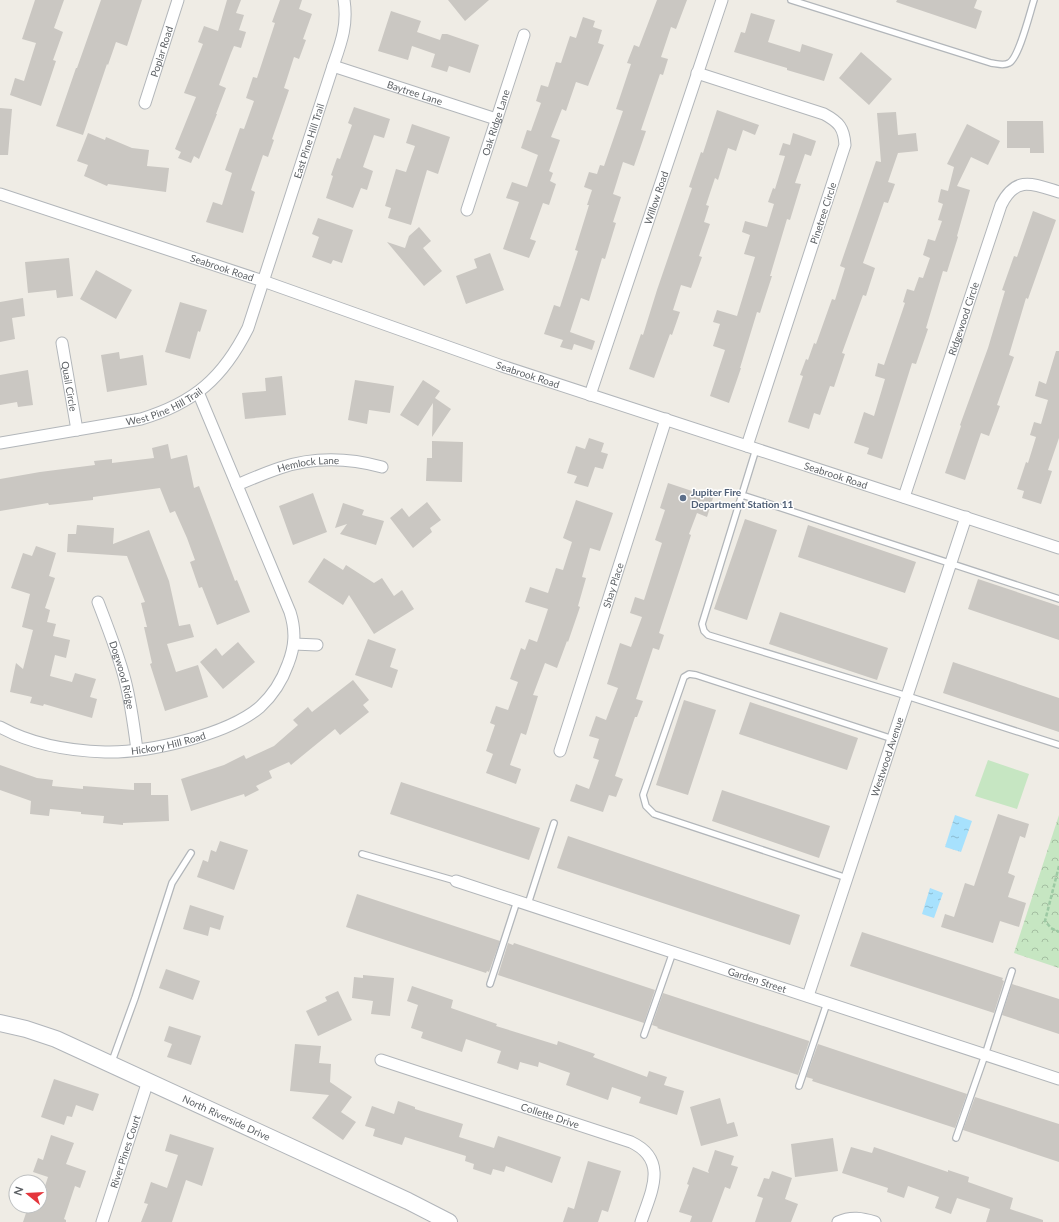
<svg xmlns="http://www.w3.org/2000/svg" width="1059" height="1222" font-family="Lato,sans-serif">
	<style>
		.park { fill: url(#park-crowns) }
		.pitch { fill: #c6e6c2 }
		.water { fill: url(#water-ripples) }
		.building { fill: #cac7c2 }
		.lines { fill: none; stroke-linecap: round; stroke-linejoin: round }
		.lane-casing { stroke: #b2b6ba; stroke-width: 8 }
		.street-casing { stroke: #b2b6ba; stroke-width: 13 }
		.secondary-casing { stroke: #b1b5ba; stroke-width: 18 }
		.path { stroke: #9dc9a4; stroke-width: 2.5; stroke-dasharray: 4 2; stroke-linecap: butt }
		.lane { stroke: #fff; stroke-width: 5.5 }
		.street { stroke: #fff; stroke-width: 11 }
		.secondary { stroke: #fff; stroke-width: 16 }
		.service-dot { fill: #5c6f8a; stroke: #fff; stroke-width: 1.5 }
		.labels { text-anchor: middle; stroke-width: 3; stroke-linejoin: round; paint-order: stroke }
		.street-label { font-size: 10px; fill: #5d6165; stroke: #fff }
		.service-label { font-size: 10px; font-weight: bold; fill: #4e5e75; stroke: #fff; text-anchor: start }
	</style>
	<defs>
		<pattern id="park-crowns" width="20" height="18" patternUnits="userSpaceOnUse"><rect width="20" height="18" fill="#c6e6c2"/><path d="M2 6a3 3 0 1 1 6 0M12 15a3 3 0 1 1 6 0" fill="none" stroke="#a4bea1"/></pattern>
		<pattern id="water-ripples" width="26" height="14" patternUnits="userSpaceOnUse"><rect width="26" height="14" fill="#a7e1fd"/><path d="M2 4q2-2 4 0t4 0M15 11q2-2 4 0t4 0" fill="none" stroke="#8bbad0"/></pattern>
	</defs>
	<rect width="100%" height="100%" fill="#efece5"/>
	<path class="park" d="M1059,815V968L1014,953Z"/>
	<path class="pitch" d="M988,760L1029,774L1017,809L975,796Z"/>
	<path class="water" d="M955,815L972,821L961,852L945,847Z
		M930,888L943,893L934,918L922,914Z"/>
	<path class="building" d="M35,0H64L54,28L63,32L53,60L56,61L41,106L10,95L15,78L24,81L36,43L22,39Z
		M101,0H142L127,46L116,42L108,65L107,64L83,135L56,126L76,68H77Z
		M227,0H241L236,13L244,15L239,30L246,32L241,48L234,46L231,53L219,85L226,88L216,114H217L199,159L194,156L191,163L178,158L181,152L175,149L196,97L184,93L203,44L198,42L204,26L218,31Z
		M280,0H302L299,9L312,14L303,39L306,40L299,59L294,57L284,88L289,90L272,139L274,140L268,157L263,155L251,190L255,192L243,233L206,222L213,202L222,205L232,173L225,170L240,128L244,129L254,101L246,98L253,77L257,78L275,23L272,22Z
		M448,0H489L465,21Z
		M657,0H687L676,29L671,27L661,57L668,59L663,75L660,74L641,130L646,131L634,166L623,162L613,194L621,197L613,222L616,223L605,259L602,258L589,301L581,298L570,332L595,341L592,350L574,344L572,350L560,347L563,340L544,334L554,305L560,307L578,251L575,250L589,205H587L592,190L584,187L589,172L597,174L600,165L604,166L623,111L616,109L631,64L627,63L634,45L639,47Z
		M897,0H977L974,8L982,11L976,29L896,2Z
		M391,11L421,21L417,32L440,40L442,34H447L479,45L470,73L449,66L447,72L431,67L435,54L412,46L408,60L378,51Z
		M751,13L775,20L768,42L800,52L802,44L833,54L824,81L787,70V68L734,52L741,32L745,33Z
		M583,17L595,21L593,27L602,30L598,43L604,45L588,86L576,82L566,111L562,109L551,137L560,140L549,171L553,173L550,181L556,184L549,205L543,203L530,239L536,241L529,258L503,249L519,202L506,198L512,182L527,187L538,155L521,148L527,130L531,131L541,103L536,101L541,85L548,87L556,62L561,63L570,36L576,38Z
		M861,52L892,79L869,105L839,78Z
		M354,107L390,119L384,138L374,135L363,167L373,171L367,190L361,188L353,208L326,198L333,176L331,175L337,158L340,159L352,125L348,123Z
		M0,108L12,109L8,155H0Z
		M717,110L759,125L755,135L743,130L736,151L728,148L718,180L715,178L706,205L709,206L704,222L710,224L699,256L702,257L691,288L681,285L673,310L680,312L672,335L670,334L654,378L629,369L641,334L643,335L657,290L692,188L689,187L701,152L703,153Z
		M896,112L898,135L916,133L918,151L898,153L888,182L895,184L888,203L884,202L863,263L875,268L866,296L863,295L842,353L845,354L834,387L830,386L820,415L814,413L809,429L788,422L803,376L800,375L806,359L808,360L814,343L816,344L832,299L835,300L845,268L840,266L876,161L881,162L877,113Z
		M1007,121H1043L1044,153H1030V148H1007Z
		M412,124L450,137L438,174L427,170L411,225L388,218L391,208L385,206L396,169L406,172L415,146L406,143Z
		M967,124L1000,141L988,165L971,157L957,186L970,190L957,236L958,237L947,272L943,271L926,328L928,329L916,364L912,363L882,459L867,454L869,448L854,443L864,412L874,416L885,379L875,376L878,363L884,365L905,303L903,302L907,289L914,291L919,277L923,278L930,258L923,255L928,239L935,241L942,221L938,220L943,204L938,202L941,189L948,191L954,167L947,164Z
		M88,133L105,140L106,137L132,148L149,150L147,166L169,168L166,192L108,184L107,186L84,176L88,165L77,161Z
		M793,133L816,141L811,156L805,154L795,183L801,184L790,220L787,219L770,276H772L760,313L757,312L740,368H741L729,403L710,396L725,350L713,346L720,324L713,322L717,310L737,316L755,257L744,254L750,235L742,232L745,221L767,227L774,204L768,202L773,188L775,189L785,156L779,155L783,143L790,145Z
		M1033,211L1056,220L1028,299L1026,298L1009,355L1014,357L997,405L1000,406L989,436L981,433L965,480L945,473L961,426L960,425L988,348L1005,291L1002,290L1014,256L1017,257Z
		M318,218L353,230L342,263L333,260L331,264L312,257L319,237L312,234Z
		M419,227L431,241L423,248L442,271L424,286L387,242L405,248L409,236Z
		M490,253L504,290L466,304L456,276L477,268L474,259Z
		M69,258L73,296L57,298L56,290L28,293L25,262Z
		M96,270L132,290L116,319L80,299Z
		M23,298L25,316L12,318L15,339L0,342V302Z
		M180,302L207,310L200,332L198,331L190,359L165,352Z
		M1056,351H1059V438L1048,470L1052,471L1041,504L1022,498L1024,491L1017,489L1026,462L1028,463L1036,437L1030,435L1034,422L1041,424L1048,400L1035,396L1039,381L1046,384Z
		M119,352L120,359L143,355L147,385L107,392L101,355Z
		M28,370L33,405L18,407L17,402L0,405V375Z
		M282,376L286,415L245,419L242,393L266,391L265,378Z
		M355,380L394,386L390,413L369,410L367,424L348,420Z
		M423,380L440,391L435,398L451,409L432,437L433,403L418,426L400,415Z
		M589,438L604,443L601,452L608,454L603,469L595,467L588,487L574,483L577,476L567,473L576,446L585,449Z
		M432,441L463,442L462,482L426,481L427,458H432Z
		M168,444L171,459L187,455L194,488L199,486L235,581L237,580L250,612L217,625L202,587L199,588L190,562L195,560L187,538L175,511L170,513L160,488L93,497V500L49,505L48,503L0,511V479L40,472L95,465L94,461L112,459V463L154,458L152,448Z
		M668,483L713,498L707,517L697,513L689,534L691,535L659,633L664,635L659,650L653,648L636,699L643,701L637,717H635L615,776L623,779L616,797L609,795L603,812L570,801L576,784L589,789L599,760L593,758L599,739L589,736L596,716L606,720L618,688L607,684L620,643L631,647L642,617L630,613L635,597L644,600L662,543L655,540L665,510L660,508Z
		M313,493L327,532L293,545L279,506Z
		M576,500L613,513L600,551L590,548L582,577L586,578L578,606L580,607L568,642L567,641L557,668L545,663L533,695L538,696L526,735L521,733L510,765L521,769L516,784L486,773L493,754L486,751L495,725L490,723L496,706L508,710L518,682L510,679L521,648L525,650L529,639L537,642L548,609L525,602L530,587L548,593L556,568L563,570L572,542L563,538Z
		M427,502L441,520L430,528L432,532L413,548L390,518L402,508L409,517Z
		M343,503L364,510L362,515L384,521L376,545L340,534L347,524L335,528Z
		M745,519L777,530L747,620L714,609Z
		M77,525L114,528L113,544L149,530L169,581L179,626L190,624L194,637L167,644L176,672L198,665L208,697L165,711L150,664L152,663L144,627H147L141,603L145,602L127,556L67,552L68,534H76Z
		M808,525L916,562L905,593L798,557Z
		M36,546L56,553L49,576L55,578L45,608L50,610L47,622L56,624L53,636L70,640L66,658L55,655L50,676L72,682L75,673L96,679L90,697L97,699L92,718L44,704L43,706L30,703L32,697L10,692L16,663L23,669L33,630L22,627L30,594L11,588L23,553L32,556Z
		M324,558L343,570L346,565L374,583L382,578L394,596L402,590L414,609L374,634L349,595L343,605L308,582Z
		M978,579L1059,606V640L968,609Z
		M780,612L888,648L877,680L769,644Z
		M368,639L396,649L390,667L398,670L392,688L355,675Z
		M238,642L255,662L223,689L200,662L216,648L222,656Z
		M953,662L1059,698V732L943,693Z
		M353,680L369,700L363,705L369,712L340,735L335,729L291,765L289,762L269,771L272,778L256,786L259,790L245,797L244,794L191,811L181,779L224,765L244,755L246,759L274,746L298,725L293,720L308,707L312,712Z
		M684,700L716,710L688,795L656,785Z
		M750,702L858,738L847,770L739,734Z
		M0,765L37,778L53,780L52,786L83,789V786L134,790V783H151V795H168L169,821L123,823V825L103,823L104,816L81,814V812L50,809L49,816L30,814L31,801L0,790Z
		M401,782L540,828L529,860L390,814Z
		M722,790L830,826L819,858L712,821Z
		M998,814L1029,824L1025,838L1020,836L1008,873L1015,876L1008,897L1026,903L1019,927L1000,921L993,943L941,927L945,914L954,917L965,883L974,886Z
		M568,836L800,915L790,945L557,868Z
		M220,841L248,850L234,890L197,877L203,860L208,862L211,850L216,852Z
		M357,894L500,941L489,972L487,971L486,973L346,927Z
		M190,905L224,916L220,930L210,927L208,936L183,929Z
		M862,932L1003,978L1002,980L1004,981L994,1013L850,966Z
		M508,943L513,945L514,943L655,990L644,1023L498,975Z
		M166,969L200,981L193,1000L159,988Z
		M363,975L394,978L390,1016L371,1014L373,1001L352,998L354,977L363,978Z
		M1012,984L1059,999V1034L1002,1015Z
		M412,986L453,1000L451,1008L497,1024L496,1026L557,1045L558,1041L595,1054L593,1057L647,1077L649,1071L667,1077L664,1085L684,1091L677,1115L639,1103L641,1097L612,1087L608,1100L566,1085L570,1073L539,1062L538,1067L520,1062L518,1070L497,1063L501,1051L466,1039L462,1052L421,1038L423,1032L411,1028L418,1005L407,1001Z
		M338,991L352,1020L318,1036L306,1011L327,1001L325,997Z
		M663,993L809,1041V1042L798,1075L657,1028L658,1027L652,1025Z
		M169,1026L201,1036L191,1065L167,1057L172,1044L164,1041Z
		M295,1044L321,1046L319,1063L331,1064L330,1082L352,1097L341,1112L356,1122L343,1140L312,1118L329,1095L290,1091Z
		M818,1044L967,1094L955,1128L812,1081L813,1079L806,1077Z
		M54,1079L99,1094L93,1111L76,1105L72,1117L67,1116L64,1125L41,1117Z
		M975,1097L1059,1124V1162L963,1130Z
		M720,1098L727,1124L734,1122L738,1136L701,1146L690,1107Z
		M398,1101L415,1107V1109L463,1124L459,1137L494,1148L498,1136L561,1157L552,1183L506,1166L504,1172L493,1169L491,1175L473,1169L474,1164L465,1161L466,1156L405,1137L402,1145L373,1136L375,1129L365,1126L372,1106L394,1114Z
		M170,1134L214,1148L202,1186L186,1180L172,1222H141L148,1204L144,1203L151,1182L167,1188L178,1155L165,1151Z
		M51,1135L74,1143L66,1164L86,1171L80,1188L75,1186L64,1219L66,1220V1222H23L28,1207L37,1210L38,1206H40V1201L48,1177L33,1172L38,1158L43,1160Z
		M833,1138L838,1171L795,1177L791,1144Z
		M851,1147L872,1153L874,1147L948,1172V1170L969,1177L968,1182L1013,1198L1010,1209L1043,1220V1222H986L990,1209L957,1198L951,1214L935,1208L939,1197L908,1186L904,1198L887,1192L888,1188L842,1173Z
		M715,1150L734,1156L731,1165L738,1167L730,1189L725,1187L712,1222H690L692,1216L679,1212L689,1185L687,1184L693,1167L709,1173L708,1171Z
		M588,1161L621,1171L608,1212L602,1210L598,1222H563L568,1207L574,1209Z
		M772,1171L792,1178L785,1199L798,1204L791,1222H755L763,1198L757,1196L764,1178L769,1179Z"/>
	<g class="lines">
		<defs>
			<path id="lane" d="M791,0L991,63C998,64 1004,66 1009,63C1019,58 1030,12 1034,0
				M756,449L702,624L704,631L708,635L907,696L1059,745
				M742,495L1059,599
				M362,854L456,881
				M847,878L654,814L646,806L643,795L684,677L689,674L696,675L893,739
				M528,904L554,823
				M490,984L517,901
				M644,1035L673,952
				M111,1064L135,998L172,883L191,853
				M799,1086L827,1003
				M956,1138L985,1055L1012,971"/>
			<g id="street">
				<path id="s1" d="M333,66L496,119"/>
				<path d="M697,73L824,114C839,122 844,128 845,145L747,446"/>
				<path id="s2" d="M145,103L178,0"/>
				<path id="s3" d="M0,194L263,281L502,366L1059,548"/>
				<path id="s4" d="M467,210L524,35"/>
				<path id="s5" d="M62,343L77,430"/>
				<path id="s6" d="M590,395L722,0"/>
				<path id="s7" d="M0,443L141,419C194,403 223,378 248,328L333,66C341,43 348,25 344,0"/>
				<path id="s8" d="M237,485C251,479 265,473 280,468C313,457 349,458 382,467"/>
				<path id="s9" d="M904,497L1001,205C1016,175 1033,184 1059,192"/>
				<path id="s10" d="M98,602C108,628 118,653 125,680C131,703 134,727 137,750"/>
				<path d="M294,644L317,645"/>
				<path id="s11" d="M0,727C31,744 70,751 105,752C148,753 227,735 260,707C273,695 282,681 288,664C295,646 296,631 290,612L198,392"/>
				<path id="s12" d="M560,751L666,419"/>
				<path id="s13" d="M456,881L1059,1079"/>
				<path id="s14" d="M808,996L966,517"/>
				<path id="s15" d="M381,1060L631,1142C669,1160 651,1192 641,1222"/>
				<path id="s16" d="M102,1222L148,1081"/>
				<path d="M838,1222C851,1216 862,1218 875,1222"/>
			</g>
			<g id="secondary">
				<path id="s17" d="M0,1023L26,1029L56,1039L408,1201L449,1222"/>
			</g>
		</defs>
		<use href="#lane" class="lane-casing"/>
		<use href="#street" class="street-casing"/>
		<use href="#secondary" class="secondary-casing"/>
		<path class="path" d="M1059,866L1045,921L1051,928L1059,932"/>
		<use href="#lane" class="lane"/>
		<use href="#street" class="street"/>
		<use href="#secondary" class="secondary"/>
	</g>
	<circle class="service-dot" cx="683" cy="498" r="4"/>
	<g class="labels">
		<g class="street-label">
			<text dy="4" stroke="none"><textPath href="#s2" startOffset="54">Poplar Road</textPath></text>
			<text dy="4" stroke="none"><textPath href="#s1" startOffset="86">Baytree Lane</textPath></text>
			<text dy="4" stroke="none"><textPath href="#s4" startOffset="92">Oak Ridge Lane</textPath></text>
			<text dy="4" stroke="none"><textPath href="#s7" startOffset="485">East Pine Hill Trail</textPath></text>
			<text dy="4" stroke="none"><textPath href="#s6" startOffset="208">Willow Road</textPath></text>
			<text transform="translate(823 213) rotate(-72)" y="4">Pinetree Circle</text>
			<text dy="4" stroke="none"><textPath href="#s3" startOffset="234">Seabrook Road</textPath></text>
			<text dy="4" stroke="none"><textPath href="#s9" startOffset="188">Ridgewood Circle</textPath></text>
			<text dy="4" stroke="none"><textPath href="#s3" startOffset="558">Seabrook Road</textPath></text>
			<text dy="4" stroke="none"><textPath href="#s5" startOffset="44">Quail Circle</textPath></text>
			<text dy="4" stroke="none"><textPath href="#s7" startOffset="169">West Pine Hill Trail</textPath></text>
			<text dy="4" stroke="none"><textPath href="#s8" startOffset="75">Hemlock Lane</textPath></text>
			<text dy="4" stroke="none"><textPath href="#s3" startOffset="882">Seabrook Road</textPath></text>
			<text dy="4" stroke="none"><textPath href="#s12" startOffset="174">Shay Place</textPath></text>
			<text dy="4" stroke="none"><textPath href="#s10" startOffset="77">Dogwood Ridge</textPath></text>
			<text dy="4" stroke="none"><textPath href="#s11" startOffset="173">Hickory Hill Road</textPath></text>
			<text dy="4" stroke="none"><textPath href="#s14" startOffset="252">Westwood Avenue</textPath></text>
			<text dy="4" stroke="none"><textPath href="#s13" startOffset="317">Garden Street</textPath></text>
			<text dy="4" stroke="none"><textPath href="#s15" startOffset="178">Collette Drive</textPath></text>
			<text dy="4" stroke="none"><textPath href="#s17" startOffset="246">North Riverside Drive</textPath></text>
			<text dy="4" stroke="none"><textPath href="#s16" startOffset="74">River Pines Court</textPath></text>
		</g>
		<g class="service-label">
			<text x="691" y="496">Jupiter Fire<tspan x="691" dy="12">Department Station 11</tspan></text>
		</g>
	</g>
	<g transform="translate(28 1194) rotate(288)"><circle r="19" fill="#ffffff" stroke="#bec0c1"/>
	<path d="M0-3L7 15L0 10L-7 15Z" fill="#e4363c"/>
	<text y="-6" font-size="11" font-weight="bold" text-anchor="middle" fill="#5d6165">N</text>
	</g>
</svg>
